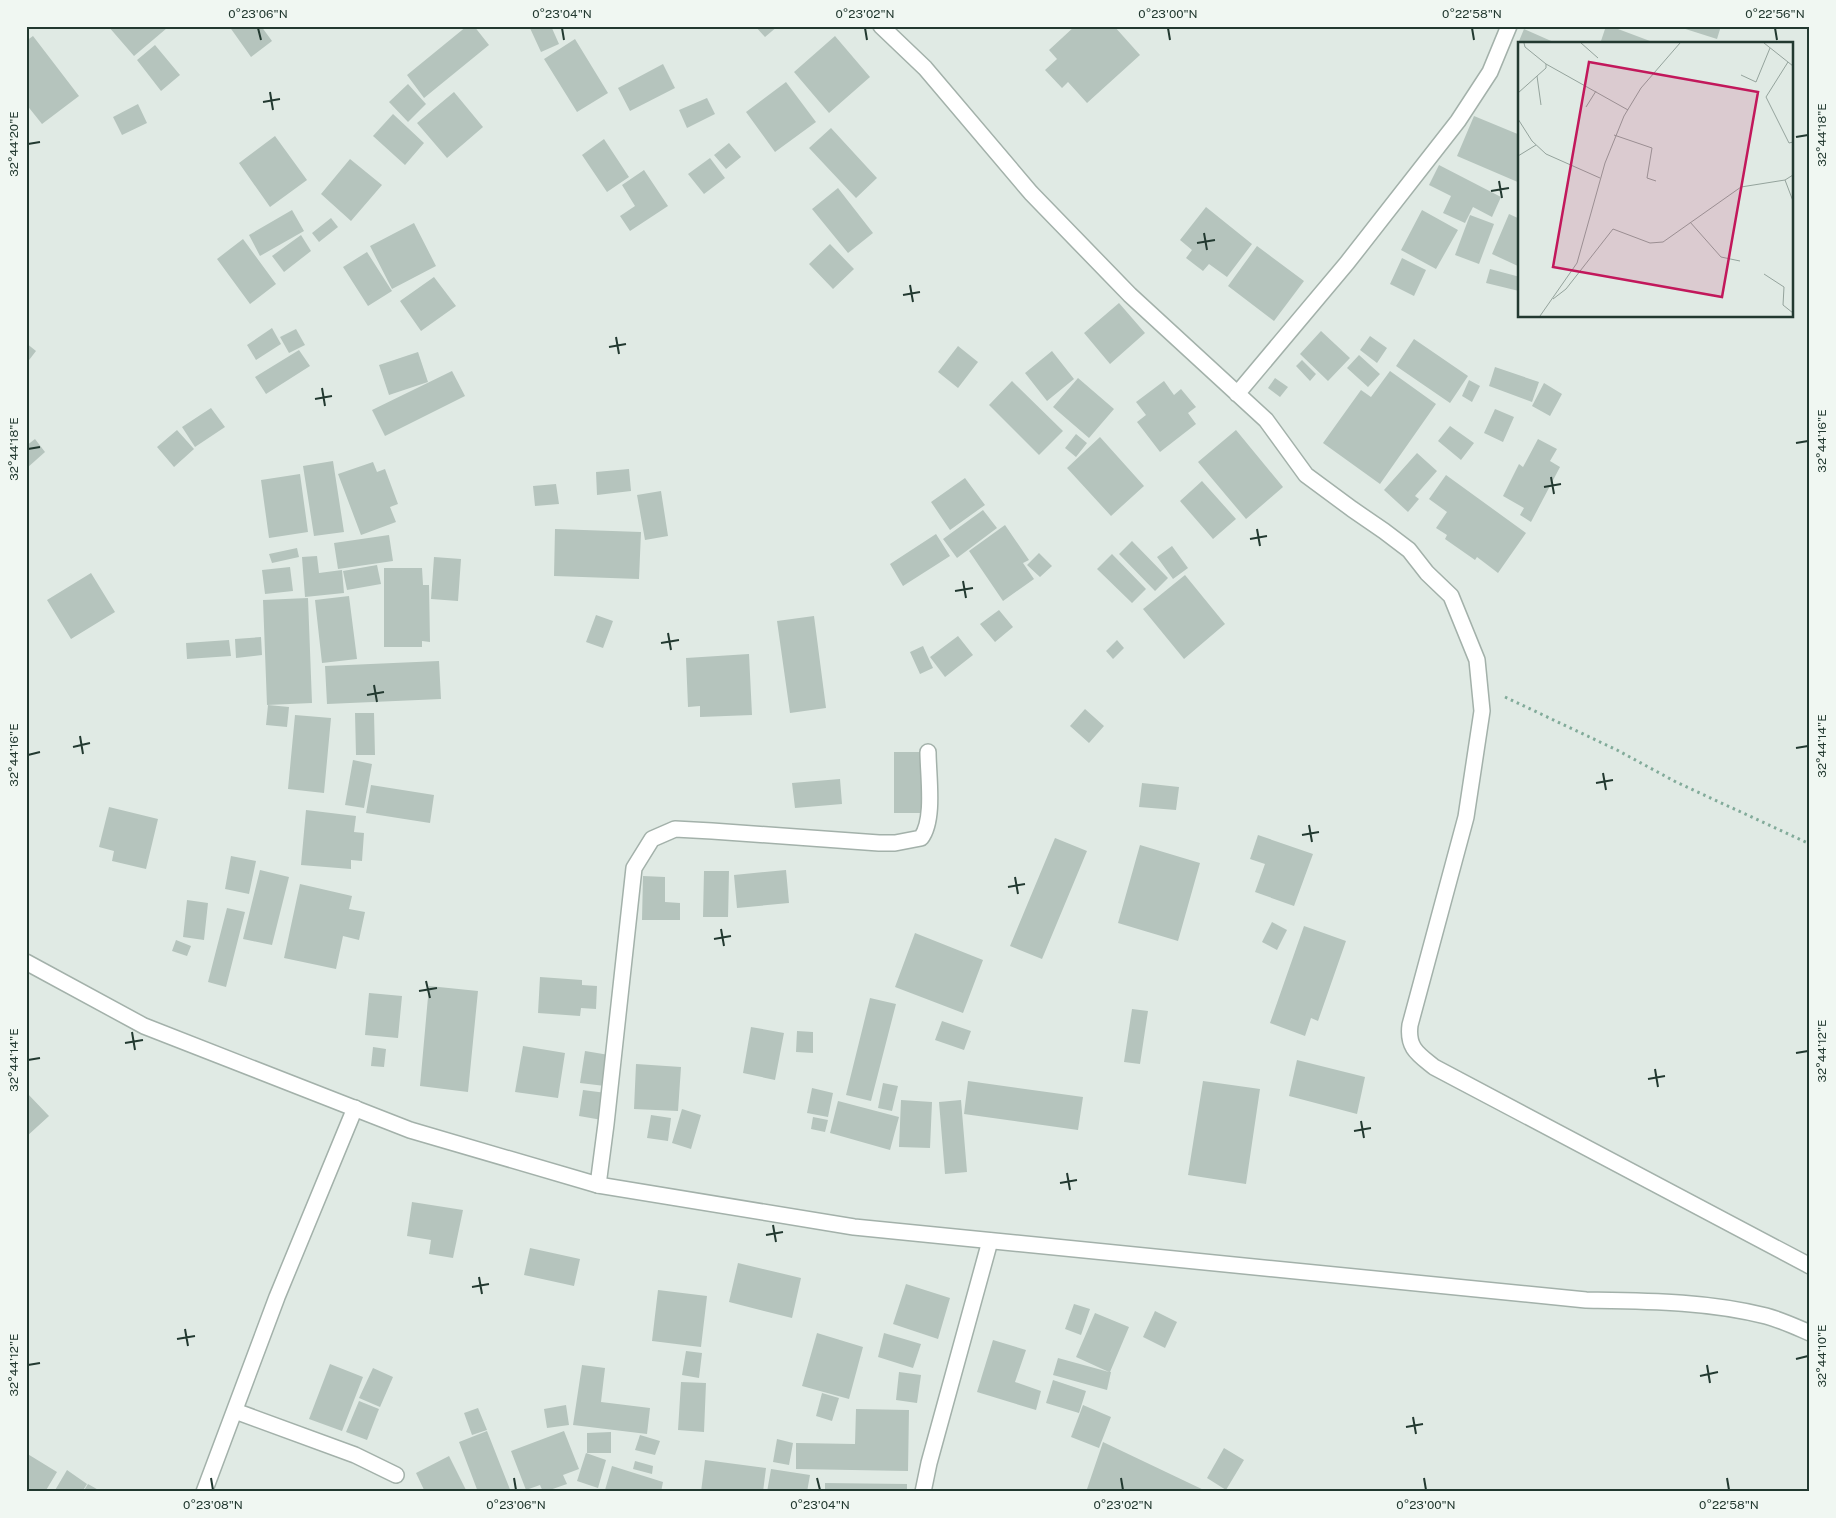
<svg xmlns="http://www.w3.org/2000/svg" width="1836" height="1518" font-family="'Public Sans',sans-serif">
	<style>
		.building { fill: #b5c4bd }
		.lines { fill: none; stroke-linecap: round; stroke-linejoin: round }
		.minor-casing { stroke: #a3b1aa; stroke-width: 18 }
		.tertiary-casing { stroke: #a3b1aa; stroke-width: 18 }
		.path { stroke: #82ab9a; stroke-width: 3; stroke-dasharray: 2.5 4; stroke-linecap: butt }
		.minor { stroke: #fff; stroke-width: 15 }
		.tertiary { stroke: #fff; stroke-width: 15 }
		.ticks { fill: none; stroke: #223930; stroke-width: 2 }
		.inset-road { fill: none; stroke: #94a39c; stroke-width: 1 }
		.view { fill: #c2185b; fill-opacity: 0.15; stroke: #c2185b; stroke-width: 2.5 }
		.inset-edge { fill: none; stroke: #223930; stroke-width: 2.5 }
		.neatline { fill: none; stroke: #223930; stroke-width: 2 }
		.ticks-label { font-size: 12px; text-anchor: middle; fill: #223930 }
	</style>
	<rect width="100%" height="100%" fill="#e0eae4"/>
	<path class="building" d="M108,26H166L167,28L134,56Z
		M229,26H261L272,41L251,57Z
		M467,26H474L489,45L424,98L407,75Z
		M529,26H551L559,44L541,52Z
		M755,26H778L765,37Z
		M1075,26H1114L1140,55L1087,103L1068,82L1062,88L1045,70L1057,59L1049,50Z
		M1606,26H1610L1658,44H1600Z
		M1676,26H1721L1717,39Z
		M1524,29L1558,44H1520V47L1517,46Z
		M33,36L79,96L42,124L26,104V41Z
		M835,36L870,77L829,113L794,72Z
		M575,39L608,93L577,112L544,59Z
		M155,45L180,75L161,91L137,60Z
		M663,64L675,88L630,111L618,88Z
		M786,82L816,122L775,152L746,112Z
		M408,84L426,104L408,122L389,102Z
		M454,92L483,127L447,158L417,123Z
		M707,98L715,114L687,128L679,110Z
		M138,104L147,123L122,135L113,117Z
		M393,114L424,143L405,165L373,136Z
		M1474,116L1520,135V183L1457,156Z
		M831,128L877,178L856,198L809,148Z
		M275,136L307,180L270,207L239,163Z
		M604,139L629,177L607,192L582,155Z
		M729,143L741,157L726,169L714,155Z
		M710,158L725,178L704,194L688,174Z
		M350,159L382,185L351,221L321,194Z
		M1439,165L1501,197L1492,217L1473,207L1465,223L1443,213L1451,196L1429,185Z
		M644,170L668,206L630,231L620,216L635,206L622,185Z
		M838,188L873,233L848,253L812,209Z
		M1206,207L1252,244L1227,277L1209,264L1203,271L1186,258L1192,250L1180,240Z
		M292,210L304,231L260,256L249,235Z
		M1422,210L1458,230L1436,269L1401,250Z
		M1509,214L1520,219V267L1492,254Z
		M1470,215L1494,224L1479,264L1455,255Z
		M331,218L338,227L319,242L312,233Z
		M414,223L436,266L392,289L370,246Z
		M301,235L311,251L284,272L272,256Z
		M243,239L276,284L250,304L217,259Z
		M830,244L854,269L833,289L809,264Z
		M1257,246L1304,281L1274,321L1228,286Z
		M367,252L392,291L368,306L343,267Z
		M1402,258L1426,270L1414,296L1390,284Z
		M1490,269L1520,277L1519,291L1486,283Z
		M434,277L456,306L421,331L400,301Z
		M1119,303L1145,333L1110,364L1084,333Z
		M272,328L281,344L256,360L247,345Z
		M296,329L305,345L289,353L280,337Z
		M1321,331L1350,358L1328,381L1300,354Z
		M1370,336L1387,348L1377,363L1360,350Z
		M1414,339L1468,376L1450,403L1396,366Z
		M26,343L36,351L26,364Z
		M958,346L978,362L958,388L938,372Z
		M299,350L310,366L266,394L255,377Z
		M1052,351L1074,379L1047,401L1025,373Z
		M418,352L428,382L389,395L379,365Z
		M1359,355L1380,374L1368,387L1347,368Z
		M1302,360L1316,374L1310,381L1296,366Z
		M1495,367L1539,382L1532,402L1489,386Z
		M452,371L465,396L385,436L372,410Z
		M1390,371L1436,404L1380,484L1323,443L1361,390L1371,397Z
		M1078,378L1114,409L1089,438L1053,407Z
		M1275,378L1288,387L1280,397L1268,388Z
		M1469,380L1480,386L1472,402L1462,396Z
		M1012,381L1063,431L1039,455L989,405Z
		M1164,381L1174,395L1181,389L1196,407L1188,413L1196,424L1160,452L1137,422L1146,415L1136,402Z
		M1544,383L1562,394L1550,416L1532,406Z
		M211,408L225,427L195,447L182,427Z
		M1495,409L1514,417L1503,442L1484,433Z
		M1450,426L1474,443L1461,460L1438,441Z
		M177,430L194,449L174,467L157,447Z
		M1236,430L1283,487L1246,519L1198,462Z
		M1076,434L1087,443L1076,457L1065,448Z
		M1100,437L1144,486L1111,516L1067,468Z
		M35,439L45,452L27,468L26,446Z
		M1538,439L1557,449L1550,461L1560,467L1531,522L1520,515L1524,508L1503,496L1519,464L1523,467Z
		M1417,453L1437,471L1415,496L1419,499L1408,512L1384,490Z
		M333,461L344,532L314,536L303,466Z
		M373,462L377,472L385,469L398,504L390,507L396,522L361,535L338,474Z
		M629,469L631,491L597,495L596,472Z
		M300,474L308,532L269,538L261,480Z
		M1446,475L1526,533L1498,573L1477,557L1475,560L1445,539L1447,535L1436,528L1447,512L1429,499Z
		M965,478L985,505L950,530L931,502Z
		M1202,481L1236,519L1213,539L1180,501Z
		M556,484L559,504L535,506L533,486Z
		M661,491L668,536L645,540L637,495Z
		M983,510L997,528L957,558L943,539Z
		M1005,525L1029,560L1023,563L1034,579L1003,601L969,551Z
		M555,529L641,532L639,579L554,576Z
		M936,534L950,556L903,586L890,564Z
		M389,535L393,561L338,569L334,543Z
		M1132,541L1168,578L1155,591L1119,554Z
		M1172,546L1188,568L1173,579L1157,557Z
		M297,548L299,557L272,563L269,554Z
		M1039,553L1052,566L1040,577L1027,565Z
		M1112,554L1146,589L1132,603L1097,569Z
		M317,556L319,573L342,570L344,593L305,597L302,557Z
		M434,557L461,559L458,601L431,599Z
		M377,565L381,584L347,590L343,571Z
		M290,567L293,591L265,594L262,570Z
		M384,568H422L423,585H429L430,642L422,641V647H384Z
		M91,573L115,612L71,639L47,600Z
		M1185,575L1225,624L1184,659L1143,609Z
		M349,596L357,659L322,663L315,600Z
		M308,598L312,703L267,705L263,600Z
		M999,610L1013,627L995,642L980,624Z
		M596,615L613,621L603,648L586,642Z
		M814,616L826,708L790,713L777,621Z
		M958,636L973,655L945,677L930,657Z
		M261,637L262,655L236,658L235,639Z
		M229,640L231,656L187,659L186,643Z
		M1117,640L1124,648L1113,659L1106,651Z
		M923,646L933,668L920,674L910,652Z
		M749,654L752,715L700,717V706L688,707L686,658Z
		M439,661L441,699L327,704L325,666Z
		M268,705L289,707L287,727L266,725Z
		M1085,709L1104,726L1089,743L1070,726Z
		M355,713H374L375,755H356Z
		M295,715L331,718L324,793L288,789Z
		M894,752H922L921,813H894Z
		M353,760L372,764L364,808L345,805Z
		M840,779L842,804L795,808L792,783Z
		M1142,783L1179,787L1176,810L1139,807Z
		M371,785L434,795L430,823L366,813Z
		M109,807L158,819L146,869L112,861L114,851L99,847Z
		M306,810L356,816L354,832L364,833L362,861L351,860V869L301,865Z
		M1258,835L1313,854L1294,906L1255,892L1265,864L1250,859Z
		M1055,838L1087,851L1042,959L1010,946Z
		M1140,845L1200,863L1178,941L1118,923Z
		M231,856L256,861L249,894L225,889Z
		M260,870L289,877L272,945L243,939Z
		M786,870L789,903L737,908L734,875Z
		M704,871H729L728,917H703Z
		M643,876L665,877V902L680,903V920H642Z
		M300,884L352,896L349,909L365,912L359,940L343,936L336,969L284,958Z
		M187,900L208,903L204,940L183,937Z
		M227,908L245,912L226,987L208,982Z
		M1272,922L1287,930L1277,950L1262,942Z
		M1304,926L1346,941L1318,1021L1311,1018L1305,1036L1270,1023Z
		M915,933L983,960L963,1013L895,987Z
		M176,940L191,946L187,956L172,951Z
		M540,977L582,980V985L597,986L596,1009L581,1008L580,1016L538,1013Z
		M429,986L478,991L468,1092L420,1086Z
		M369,993L402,996L398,1038L365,1035Z
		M870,998L896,1004L871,1101L846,1095Z
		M1132,1009L1148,1011L1140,1064L1124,1062Z
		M942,1021L971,1031L964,1050L935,1040Z
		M751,1027L784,1033L775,1080L743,1073Z
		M797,1031L813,1032V1053L796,1052Z
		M523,1046L565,1053L558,1098L515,1092Z
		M373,1047L386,1049L384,1067L371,1066Z
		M585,1051L609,1055L605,1086L580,1083Z
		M1297,1060L1365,1077L1357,1114L1289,1096Z
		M636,1064L681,1067L678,1111L634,1109Z
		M968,1081L1083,1097L1078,1130L964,1114Z
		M1203,1081L1260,1089L1246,1184L1188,1175Z
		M883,1083L898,1086L892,1111L878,1108Z
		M812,1088L833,1093L828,1117L807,1113Z
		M583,1090L606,1093L602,1120L579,1116Z
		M26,1092L49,1116L26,1137Z
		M901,1100L932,1102L930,1148L899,1147Z
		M961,1100L967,1172L945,1174L939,1102Z
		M838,1101L899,1117L890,1150L830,1133Z
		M682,1109L701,1115L691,1149L672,1143Z
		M651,1115L671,1118L668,1141L647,1138Z
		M813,1117L828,1120L825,1132L811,1129Z
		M412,1202L463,1210L453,1258L429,1254L431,1240L407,1236Z
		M530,1248L580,1259L574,1286L524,1275Z
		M738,1263L801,1278L792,1318L729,1302Z
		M906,1284L950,1298L938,1339L893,1324Z
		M658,1290L707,1296L701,1347L652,1341Z
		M1074,1304L1090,1309L1081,1335L1065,1329Z
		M1155,1311L1177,1322L1165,1348L1143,1337Z
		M1095,1313L1129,1327L1110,1372H1111L1107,1390L1053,1375L1058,1358L1109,1372L1076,1357Z
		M817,1333L863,1347L849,1399L802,1386Z
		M884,1333L921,1344L913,1368L878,1357Z
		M993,1340L1026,1350L1015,1382L1041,1391L1036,1410L977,1392Z
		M686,1351L702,1353L699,1378L682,1375Z
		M330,1364L363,1377L342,1431L309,1419Z
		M582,1365L605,1368L601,1402L650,1408L647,1434L573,1425Z
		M373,1368L393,1377L380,1407L359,1398Z
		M899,1372L921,1375L917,1403L896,1400Z
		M1053,1380L1086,1391L1079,1413L1046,1403Z
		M681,1382L706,1383L704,1432L678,1430Z
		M822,1393L839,1398L832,1421L816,1416Z
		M359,1401L379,1409L367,1440L346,1432Z
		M566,1405L569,1425L547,1428L544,1409Z
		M1083,1405L1111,1417L1099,1448L1071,1437Z
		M478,1408L487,1430L472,1435L464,1413Z
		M856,1409L909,1410L908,1471L796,1469V1443L855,1444Z
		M487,1431L511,1492H478L459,1442Z
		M564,1431L579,1469L563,1475L567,1484L544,1492H543L540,1485L526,1490L511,1451Z
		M611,1432V1453H587V1433Z
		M640,1435L660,1441L655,1455L635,1450Z
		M777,1439L793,1443L789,1465L773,1462Z
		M1103,1442L1208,1492H1086Z
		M1224,1448L1244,1460L1226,1490L1207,1478Z
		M26,1453L57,1472L45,1492H30L26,1489Z
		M586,1453L606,1460L598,1488L577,1481Z
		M449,1456L467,1492H425L416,1473Z
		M705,1460L766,1468L763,1492H701Z
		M635,1461L653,1466L652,1474L633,1469Z
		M612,1466L663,1482L661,1492H612L605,1490Z
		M771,1469L810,1475L807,1492H767Z
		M67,1470L87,1484L82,1492H54Z
		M825,1483L907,1484V1492H825Z
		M88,1484L102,1492H83Z"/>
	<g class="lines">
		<defs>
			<path id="minor" d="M881,26L925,68L1031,193L1130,295L1266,420L1306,475L1352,509L1384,531L1409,550L1427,573L1451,596L1477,660L1482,711L1466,817L1410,1025C1407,1048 1418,1054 1434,1067L1810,1266
				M1237,394L1347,263L1458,121L1490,72L1509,26
				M598,1185L606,1124L634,868L652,839L675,829L712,831L879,843H895L921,838C935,820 928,775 928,752
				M235,1411L355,1455L396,1475
				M204,1492L277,1297L355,1108
				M923,1492L929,1463L990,1241"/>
			<path id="tertiary" d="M26,962L144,1026L410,1130L598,1185L854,1227L1586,1300C1646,1301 1708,1301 1766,1316C1781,1320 1796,1327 1810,1333"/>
		</defs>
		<use href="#minor" class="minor-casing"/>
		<use href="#tertiary" class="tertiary-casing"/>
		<path class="path" d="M1505,697L1617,750L1676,782L1810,844"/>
		<use href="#minor" class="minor"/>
		<use href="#tertiary" class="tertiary"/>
	</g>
	<path class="ticks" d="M258,28L261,40M562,28L564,40M865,28L867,40M1168,28L1170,40M1472,28L1474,40M1775,28L1777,40M270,92L273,110M263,102L280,99M1796,137L1808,135M28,144L40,142M1499,181L1502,198M1491,191L1509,188M1204,233L1207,250M1197,243L1215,240M910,285L913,302M903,295L920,292M616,337L619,354M609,347L626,344M322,388L325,406M315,399L332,396M1796,443L1808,441M28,449L40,447M1551,477L1554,494M1544,487L1561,484M1257,529L1260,546M1250,539L1267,536M963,581L966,598M955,591L973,588M668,633L671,650M661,643L679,640M374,685L377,702M367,695L384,692M80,736L83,754M73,747L90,743M1796,748L1808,746M28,755L40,752M1603,773L1606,790M1596,783L1613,780M1309,825L1312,842M1302,835L1319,832M1015,877L1018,894M1008,887L1025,884M721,929L724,946M714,939L731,936M426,981L430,998M419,991L437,988M132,1032L135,1050M125,1043L143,1040M1796,1053L1808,1051M28,1060L40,1058M1655,1069L1658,1087M1648,1079L1665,1076M1361,1121L1364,1138M1354,1131L1371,1128M1067,1173L1070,1190M1060,1183L1077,1180M773,1225L776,1242M766,1235L783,1232M479,1277L482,1294M472,1287L489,1284M185,1329L188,1346M177,1339L195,1336M1796,1359L1808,1356M28,1365L40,1363M1707,1365L1710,1383M1700,1376L1718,1372M1413,1417L1416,1434M1406,1427L1423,1424M211,1478L213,1490M514,1478L516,1490M817,1478L820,1490M1121,1478L1123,1490M1424,1478L1426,1490M1727,1478L1729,1490"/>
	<g transform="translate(1518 42)">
		<rect width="275" height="275" fill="#e0eae4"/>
		<path class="inset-road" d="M63,1L80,16M246,1L275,24M270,20L248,55L271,101L275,100M28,22L110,68M223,33L238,40L252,6M19,34L23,63M0,51L28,26V22L7,5L6,1M68,65L78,49M0,77L14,99L28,112L82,136M96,93L134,106L129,136L138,139M0,114L18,103M267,138L275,159M172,180L203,215L222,219M246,232L266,245L265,263L275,271M35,257L48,247L95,187L132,201L145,200L223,145L267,138L275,133M22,274L59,221L87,121L106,74L123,46L162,1"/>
		<path class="view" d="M71,20L240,50L204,255L35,225Z"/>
		<rect width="275" height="275" class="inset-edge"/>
	</g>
	<rect width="1836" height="1518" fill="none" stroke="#f0f7f2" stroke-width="55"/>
	<rect x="28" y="28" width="1780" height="1462" class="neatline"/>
	<g class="ticks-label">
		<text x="258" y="18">0°23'06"N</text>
		<text x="562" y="18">0°23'04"N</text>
		<text x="865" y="18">0°23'02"N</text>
		<text x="1168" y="18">0°23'00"N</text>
		<text x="1472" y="18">0°22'58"N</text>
		<text x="1775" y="18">0°22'56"N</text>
		<text transform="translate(1822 135) rotate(-90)" y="4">32°44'18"E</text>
		<text transform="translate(14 144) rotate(-90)" y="4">32°44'20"E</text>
		<text transform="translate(1822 441) rotate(-90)" y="4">32°44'16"E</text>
		<text transform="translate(14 449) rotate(-90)" y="4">32°44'18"E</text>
		<text transform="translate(1822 746) rotate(-90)" y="4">32°44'14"E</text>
		<text transform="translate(14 755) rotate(-90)" y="4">32°44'16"E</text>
		<text transform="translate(1822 1051) rotate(-90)" y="4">32°44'12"E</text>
		<text transform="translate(14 1060) rotate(-90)" y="4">32°44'14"E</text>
		<text transform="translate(1822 1356) rotate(-90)" y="4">32°44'10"E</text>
		<text transform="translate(14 1365) rotate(-90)" y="4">32°44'12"E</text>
		<text x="213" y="1509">0°23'08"N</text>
		<text x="516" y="1509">0°23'06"N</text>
		<text x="820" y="1509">0°23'04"N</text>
		<text x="1123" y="1509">0°23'02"N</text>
		<text x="1426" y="1509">0°23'00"N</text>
		<text x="1729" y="1509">0°22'58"N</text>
	</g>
</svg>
